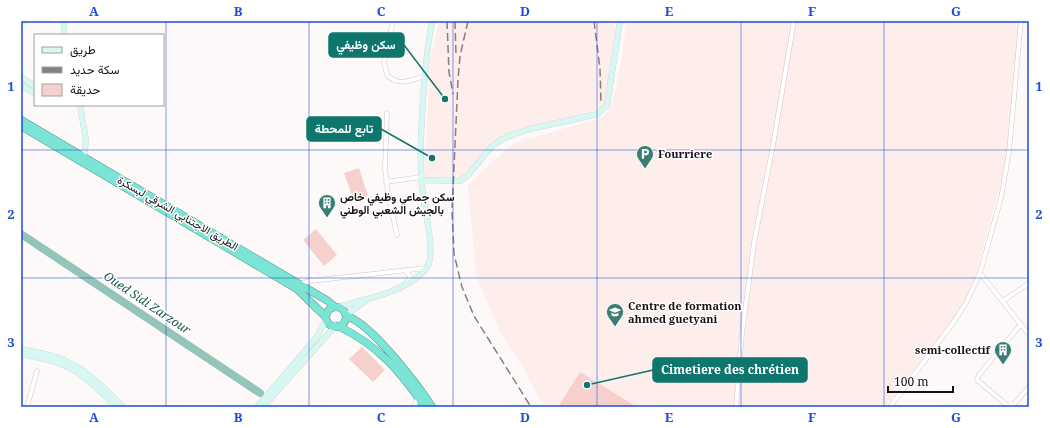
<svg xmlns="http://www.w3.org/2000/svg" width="1050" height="428" font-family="'Noto Serif',Vazirmatn,serif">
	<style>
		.built { fill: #fdedeb }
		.green { fill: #f5d0cc }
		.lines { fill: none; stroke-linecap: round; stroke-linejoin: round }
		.river { stroke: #95c4bb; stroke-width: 8 }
		.street-casing { stroke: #d5c5c3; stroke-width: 5 }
		.secondary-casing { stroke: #d5c5c3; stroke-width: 6 }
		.highway-casing { stroke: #589a90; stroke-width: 8 }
		.street { stroke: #fff; stroke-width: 4 }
		.secondary { stroke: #d7f7f2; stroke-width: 5.5 }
		.highway { stroke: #7be4d4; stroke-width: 7 }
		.rail { stroke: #858080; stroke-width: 1.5; stroke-dasharray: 8 4; stroke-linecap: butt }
		.grid { fill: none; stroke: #1d4ed8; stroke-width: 1; stroke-opacity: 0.55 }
		.labels { text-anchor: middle; stroke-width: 3; stroke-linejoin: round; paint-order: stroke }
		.poi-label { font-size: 11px; font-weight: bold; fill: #171111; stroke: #fff; text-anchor: start }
		.street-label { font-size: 11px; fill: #171111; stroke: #fff }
		.water-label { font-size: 12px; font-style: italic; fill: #1a5951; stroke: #fff }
		.leader { fill: none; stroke: #0f766e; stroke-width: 1.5 }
		.callout-dot { fill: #0f766e; stroke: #fff; stroke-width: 1.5 }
		.callout { fill: #0f766e; stroke: #0f766e; stroke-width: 1.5 }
		.callout-label { font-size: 12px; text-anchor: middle; font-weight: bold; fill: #fff }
		.neatline { fill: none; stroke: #1d4ed8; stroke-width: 1.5 }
		.grid-label { font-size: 13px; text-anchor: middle; font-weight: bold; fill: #1d4ed8 }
	</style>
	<rect width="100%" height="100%" fill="#fdf9f9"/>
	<path class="built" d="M439,21H616L606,100L601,108L593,112L525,127L503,135L489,144L464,174L458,178H424L430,62Z
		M627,21H1019L1007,159L973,286L957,314L885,407H544L518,358L500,332L476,275L468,185L512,144L604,117L613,101L621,63Z"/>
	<path class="green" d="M359,168L368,196L354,201L344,173Z
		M316,229L337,255L324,266L303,240Z
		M362,347L385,370L373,382L349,359Z
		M580,372L637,407H558Z"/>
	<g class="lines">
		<path class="river" d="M21,234L260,393"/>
		<defs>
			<path id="street" d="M393,21L384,62L387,75C398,87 412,80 425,76
				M387,113L385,168L388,194L397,235
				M386,182L421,177
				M405,270L410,276L407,283
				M980,273L1029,335
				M300,284L310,281L426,268
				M1003,301L1029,283
				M1021,324L979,375L977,380L1008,406L1014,404L1029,387
				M27,407L37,371
				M414,407L418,397
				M736,407L742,334L754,243L773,145L794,21
				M890,407L953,323L966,303L980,273L1001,198L1009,152L1021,21"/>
			<path id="secondary" d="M21,22L23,21
				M64,35V21
				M21,77L35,87
				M21,85L35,94
				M80,105L86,140L84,157
				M421,180L460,181L468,175L492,146L506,137L530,129L598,114L607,105L620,21
				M337,307C363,300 411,291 427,267C436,254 425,212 423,196C419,164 421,131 423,99C425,73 427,47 432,21
				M346,315L365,301
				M21,349C32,352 44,353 55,357C82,365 104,387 123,407
				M21,354C35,357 50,359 63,365C84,373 100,392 117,407
				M257,407L317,337L326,319
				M263,407L335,326"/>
			<path id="highway" d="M21,120L328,301L335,307
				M21,126L297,289L326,317
				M326 317a10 10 0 1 1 20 0a10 10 0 1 1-20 0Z
				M346,316C370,322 418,385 432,407
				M338,326C379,346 399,370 425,407"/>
		</defs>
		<use href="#street" class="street-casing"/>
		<use href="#secondary" class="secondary-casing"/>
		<use href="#highway" class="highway-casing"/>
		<use href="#street" class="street"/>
		<use href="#secondary" class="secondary"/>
		<use href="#highway" class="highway"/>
		<path class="rail" d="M447,21L449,72L453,94
			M455,21L456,56
			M468,21L460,56L458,80L452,210L454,254L462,287L474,316L531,407
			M594,21L600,69L601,103"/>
	</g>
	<path class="grid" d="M166,21V407M309,21V407M453,21V407M597,21V407M741,21V407M884,21V407M21,150H1029M21,278H1029"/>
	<defs>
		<symbol id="parking-pin" viewBox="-11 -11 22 30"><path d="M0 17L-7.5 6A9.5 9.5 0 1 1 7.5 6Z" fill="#397e74" stroke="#fff"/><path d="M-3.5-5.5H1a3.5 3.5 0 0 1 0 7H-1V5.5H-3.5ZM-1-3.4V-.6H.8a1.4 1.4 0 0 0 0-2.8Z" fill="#fff"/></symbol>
		<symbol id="building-pin" viewBox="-11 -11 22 30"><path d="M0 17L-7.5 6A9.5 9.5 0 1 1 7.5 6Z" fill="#397e74" stroke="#fff"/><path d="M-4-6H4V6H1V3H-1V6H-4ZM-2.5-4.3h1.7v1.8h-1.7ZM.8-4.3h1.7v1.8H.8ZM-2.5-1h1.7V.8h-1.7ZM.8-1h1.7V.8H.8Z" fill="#fff"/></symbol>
		<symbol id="university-pin" viewBox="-11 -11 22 30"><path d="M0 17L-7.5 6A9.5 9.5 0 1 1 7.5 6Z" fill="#397e74" stroke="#fff"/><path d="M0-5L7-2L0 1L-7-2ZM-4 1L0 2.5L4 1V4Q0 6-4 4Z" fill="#fff"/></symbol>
	</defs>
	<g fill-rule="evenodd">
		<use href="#parking-pin" x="635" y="144" width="20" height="27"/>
		<use href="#building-pin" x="317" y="193" width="20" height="27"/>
		<use href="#university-pin" x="605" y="302" width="20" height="27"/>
		<use href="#building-pin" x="993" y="340" width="20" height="27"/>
	</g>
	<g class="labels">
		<g class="poi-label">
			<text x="658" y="158">Fourriere</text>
			<text x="340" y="201">سكن جماعي وظيفي خاص<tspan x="340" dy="13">بالجيش الشعبي الوطني</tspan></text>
			<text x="628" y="310">Centre de formation<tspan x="628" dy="13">ahmed guetyani</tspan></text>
			<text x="990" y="354" text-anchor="end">semi-collectif</text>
		</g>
		<g class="street-label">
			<text transform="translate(178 213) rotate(30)" y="4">الطريق الاجتنابي الشرقي لبسكرة</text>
		</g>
		<g class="water-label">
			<text transform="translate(147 303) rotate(34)" y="4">Oued Sidi Zarzour</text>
		</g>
	</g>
	<path class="leader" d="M445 99L404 45M432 158L381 129M587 385L653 370"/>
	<g class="callout-dot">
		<circle cx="445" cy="99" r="4"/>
		<circle cx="432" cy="158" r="4"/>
		<circle cx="587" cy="385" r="4"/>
	</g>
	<g class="callout">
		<rect x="329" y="33" width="75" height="24" rx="4"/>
		<rect x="307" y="117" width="74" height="24" rx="4"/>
		<rect x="653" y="358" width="154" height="24" rx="4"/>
	</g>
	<g class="callout-label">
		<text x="366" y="49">سكن وظيفي</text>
		<text x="344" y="133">تابع للمحطة</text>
		<text x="730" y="374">Cimetiere des chrétien</text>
	</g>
	<rect width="1050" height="428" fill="none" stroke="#ffffff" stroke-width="44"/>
	<rect x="34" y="34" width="130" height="72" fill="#ffffff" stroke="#a2a0a0"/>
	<rect x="42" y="47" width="20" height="6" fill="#d7f7f2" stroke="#a2a0a0"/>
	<text x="70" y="54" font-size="12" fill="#171111">طريق</text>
	<rect x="42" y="67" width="20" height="6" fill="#858080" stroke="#a2a0a0"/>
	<text x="70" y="74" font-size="12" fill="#171111">سكة حديد</text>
	<rect x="42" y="84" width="20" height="12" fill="#f5d0cc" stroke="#a2a0a0"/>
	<text x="70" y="94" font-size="12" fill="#171111">حديقة</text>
	<path d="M888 386v6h65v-6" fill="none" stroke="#171111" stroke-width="2"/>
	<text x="894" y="386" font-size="12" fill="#171111" stroke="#ffffff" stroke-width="3" paint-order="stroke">100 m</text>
	<rect x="22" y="22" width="1006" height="384" class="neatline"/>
	<g class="grid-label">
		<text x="94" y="16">A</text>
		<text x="238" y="16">B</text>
		<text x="381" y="16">C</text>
		<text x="525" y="16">D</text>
		<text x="669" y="16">E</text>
		<text x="812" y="16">F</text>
		<text x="956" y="16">G</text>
		<text x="11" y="91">1</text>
		<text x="1039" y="91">1</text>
		<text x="11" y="219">2</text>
		<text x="1039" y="219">2</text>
		<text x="11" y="347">3</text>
		<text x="1039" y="347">3</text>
		<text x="94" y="422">A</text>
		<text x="238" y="422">B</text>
		<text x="381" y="422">C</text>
		<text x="525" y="422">D</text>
		<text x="669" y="422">E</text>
		<text x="812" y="422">F</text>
		<text x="956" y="422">G</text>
	</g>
</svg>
